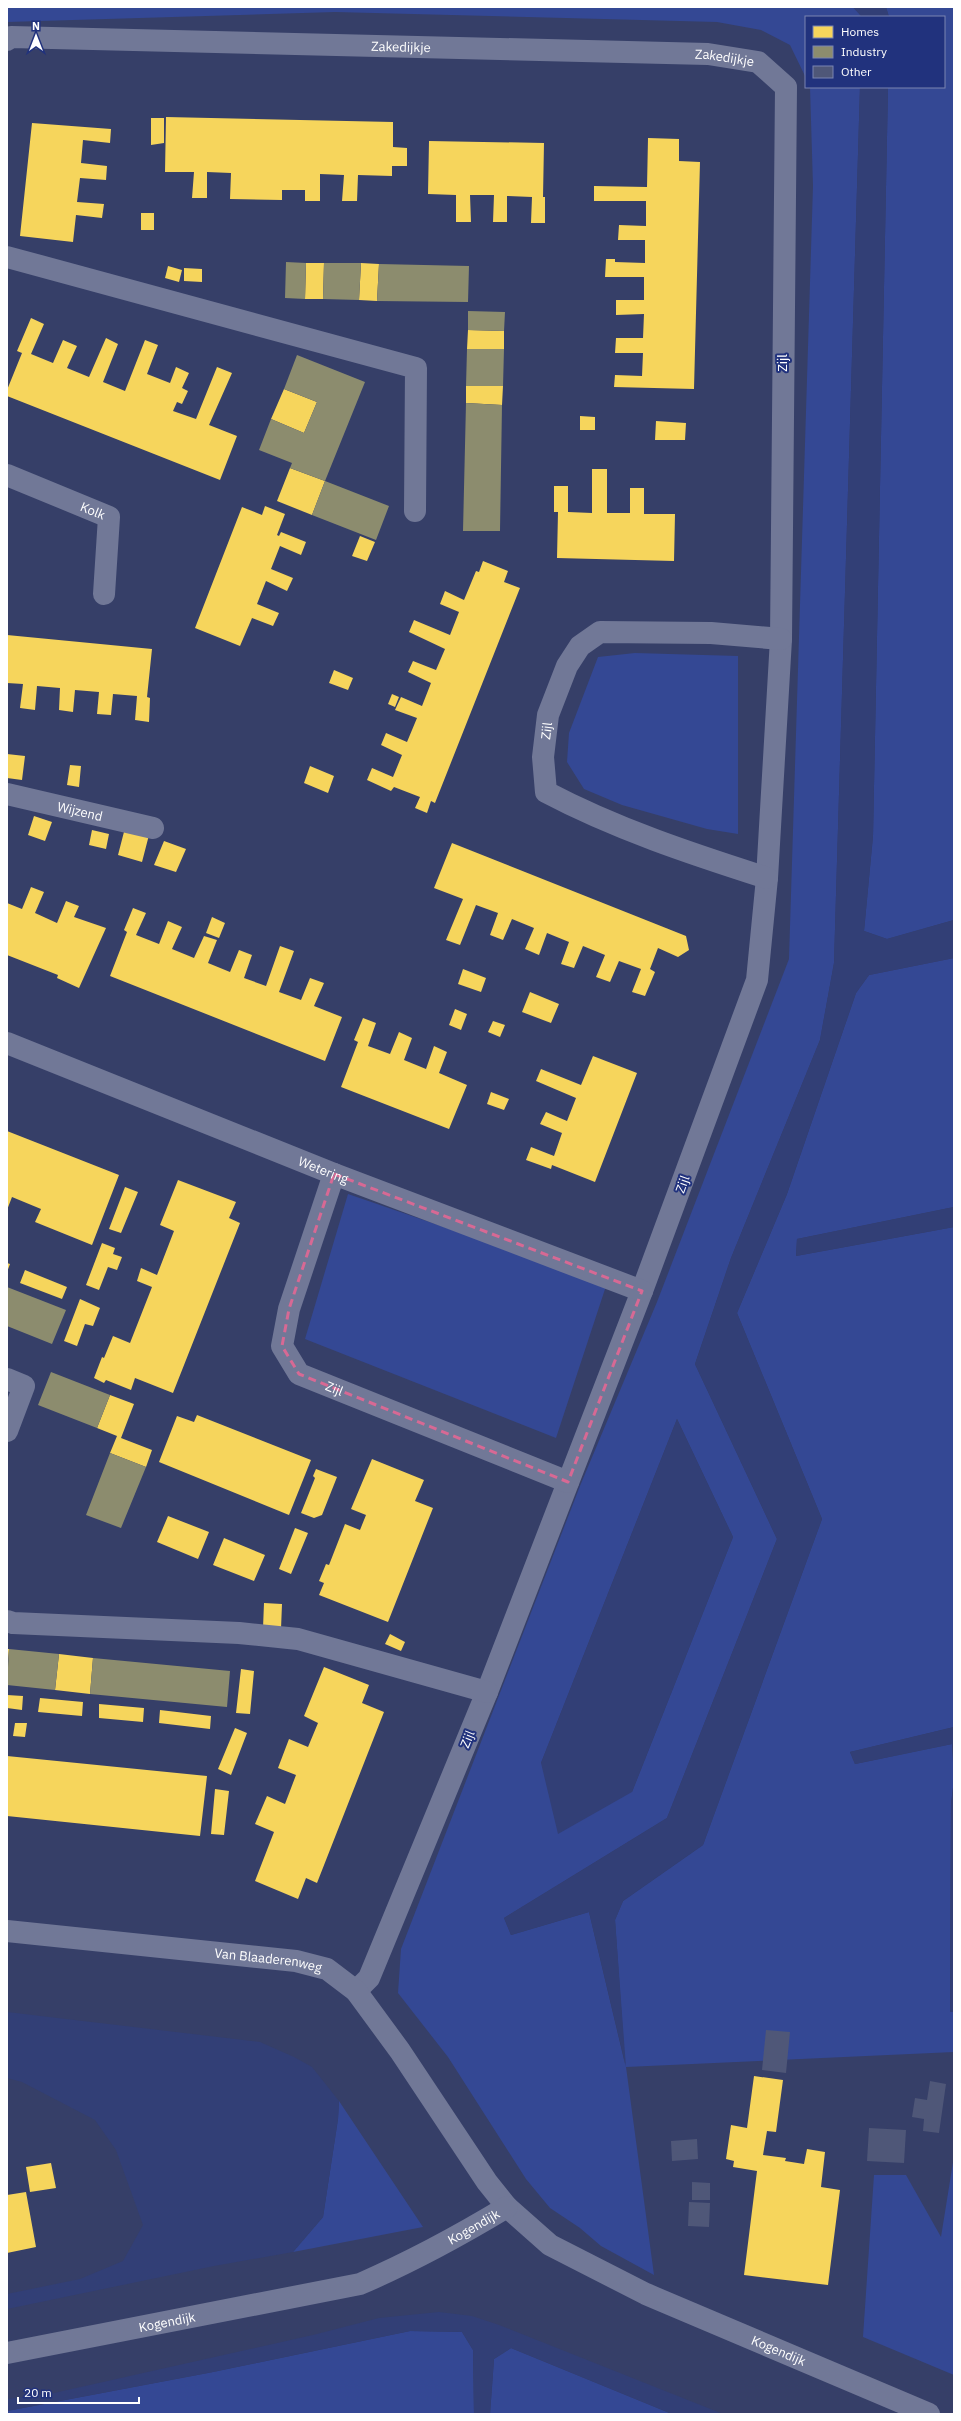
<svg xmlns="http://www.w3.org/2000/svg" width="961" height="2421" font-family="'IBM Plex Sans',sans-serif">
	<style>
		.green { fill: #344894; fill-rule: evenodd }
		.water { fill: #323f76 }
		.homes { fill: #f6d55c }
		.industry { fill: #8c8c6e }
		.building { fill: #4f5778 }
		.lines { fill: none; stroke-linecap: round; stroke-linejoin: round }
		.minor { stroke: #717897; stroke-width: 22 }
		.marked { fill: none; stroke: #d76994; stroke-width: 3; stroke-dasharray: 8 5; stroke-linejoin: round }
		.labels { text-anchor: middle; stroke-width: 4; stroke-linejoin: round; paint-order: stroke }
		.street-label { font-size: 13px; fill: #fff; stroke: #21327d }
	</style>
	<rect width="100%" height="100%" fill="#363f68"/>
	<path class="green" d="M7,7H853L862,17H806V78L790,45L761,30L717,22L335,12L7,22Z
		M886,7H954V920L887,939L864,931L873,836L888,87H944V17H889Z
		M810,87H860L834,963L820,1040L731,1258L695,1364L777,1539L667,1818L504,1918L511,1935L589,1912L625,2064L615,1920L623,1901L703,1845L822,1519L737,1313L787,1194L856,993L869,975L954,958V1207L797,1239L796,1256L954,1227V1727L850,1752L855,1764L952,1744L954,1780L951,1804L950,2012H954V2052L626,2067L654,2275L601,2246L580,2228L550,2208L526,2179L448,2057L398,1993L401,1949L580,1486L657,1302L789,959L813,186ZM677,1419L733,1537L632,1792L541,1763Z
		M635,653L738,656V834L707,829L622,805L584,789L567,762L569,733L598,657Z
		M348,1194L607,1283L556,1438L305,1339Z
		M339,2101L423,2227L293,2252L323,2217L338,2119Z
		M954,2156V2375L863,2337L874,2175H906L941,2237Z
		M410,2331L462,2332L473,2350L474,2414H7V2411L213,2372Z
		M511,2348L672,2414H490L494,2359Z"/>
	<path class="water" d="M853,7H886L889,17H862Z
		M860,87H888L873,836L864,931L887,939L954,920V958L869,975L856,993L787,1194L737,1313L822,1519L703,1845L623,1901L615,1920L626,2067L589,1912L511,1935L504,1918L667,1818L777,1539L695,1364L731,1258L820,1040L834,963Z
		M954,1207V1227L796,1256L797,1239Z
		M677,1419L733,1537L632,1792L558,1834L541,1763Z
		M954,1727V1752L952,1744L855,1764L850,1752Z
		M954,1780V2012H950L951,1804Z
		M7,2012L260,2042L294,2057L312,2067L339,2101L338,2119L323,2217L293,2252L214,2266L7,2309V2294L80,2279L123,2261L143,2225L116,2150L95,2120L22,2082L7,2078Z
		M439,2312L472,2316L499,2325L723,2414H672L511,2348L494,2359L490,2414H474L473,2350L462,2332L410,2331L213,2372L7,2411V2399L54,2393L313,2335L379,2318Z"/>
	<path class="homes" d="M166,117L393,122V147L407,148V166H392V176L358,175L357,201H342L344,175L320,174V201H305V190H282V200L230,199L231,173L207,172V198H192L194,172H165Z
		M151,118H164V143L151,145Z
		M32,123L111,129L110,143L83,140L81,163L107,166L106,180L80,178L77,202L104,204L102,218L76,215L73,242L20,236Z
		M648,138L679,139V161L700,162L694,389L614,387L615,375L642,376L643,353H615L616,338H643L644,314L616,315V300H644V277H605L606,259H615V262L645,263V240H618L619,225L646,226V201H594V186L647,187Z
		M429,141L544,143L543,197H545V223H531L532,197L507,196V222H493L494,195H470L471,222H456V195L428,194Z
		M141,213H154V230H141Z
		M306,263H324L323,299H305Z
		M361,263L379,264L377,301L359,300Z
		M168,266L182,270L179,282L165,278Z
		M184,268L202,269V282L184,281Z
		M31,318L44,324L31,354L53,363L63,340L77,346L67,368L89,377L106,338L118,344L103,382L125,391L145,340L158,345L147,374L170,383L176,367L189,373L182,388L188,391L182,404L177,402L173,411L196,419L217,367L232,373L209,425L237,436L220,480L7,396V390L22,353L17,351Z
		M468,330L504,331V349H467Z
		M466,386H503L502,405L466,403Z
		M284,389L317,402L304,433L271,419Z
		M580,416L595,417V430H580Z
		M656,421L686,423L685,440H655Z
		M290,468L325,481L312,515L277,501Z
		M592,469H607V513H630V488H644V514H675L674,561L557,558L558,512H554V486H568V512L592,513Z
		M265,506L285,514L277,535L279,536L281,532L306,542L301,555L280,546L271,569L293,578L287,591L266,581L257,604L279,613L273,626L252,618L240,646L195,628L242,507L262,515Z
		M360,536L375,542L367,561L352,556Z
		M483,561L508,571L504,582L520,588L435,803L431,801L427,813L415,808L420,797L394,787L391,791L367,780L372,768L393,777L402,755L381,745L386,733L407,742L417,718L395,710L401,697L422,706L431,683L408,672L413,661L436,670L445,649L409,632L414,620L450,635L459,612L440,604L445,591L464,600L476,571L479,572Z
		M7,635L152,649L147,697L150,698L149,722L135,720L137,696L113,694L111,715L97,714L99,692L75,690L73,712L59,710L60,688L37,686L35,710L20,708L23,684L7,683Z
		M334,670L353,678L348,690L329,683Z
		M392,694L399,697L395,707L388,704Z
		M7,754L25,756L22,780L7,778Z
		M70,765L81,766L79,787L67,785Z
		M310,766L334,776L328,793L304,783Z
		M34,816L52,822L45,841L28,835Z
		M125,828L149,835L142,862L118,855Z
		M92,830L109,834L106,849L89,845Z
		M164,841L186,849L176,872L154,865Z
		M452,843L686,936L689,950L678,957L658,948L650,969L655,972L645,996L632,992L641,969L619,961L610,982L596,977L605,955L583,946L574,968L561,964L569,942L547,933L539,955L525,949L534,928L512,919L503,940L490,935L498,913L476,905L460,945L446,940L463,899L434,888Z
		M31,887L44,892L35,913L57,923L66,901L79,906L74,917L106,928L79,988L57,978L58,975L7,955V903L22,909Z
		M133,908L146,913L136,935L159,944L168,921L182,927L172,949L194,958L204,936L217,940L208,963L230,972L239,950L252,955L244,978L266,986L280,946L294,951L279,992L301,1000L310,978L324,983L314,1006L342,1017L325,1061L110,976L127,932L124,930Z
		M212,917L225,923L219,938L206,933Z
		M463,969L486,978L481,992L458,984Z
		M530,992L559,1004L551,1023L522,1012Z
		M455,1009L467,1014L461,1030L449,1025Z
		M363,1018L376,1023L368,1046L390,1054L399,1032L412,1038L404,1060L426,1069L434,1046L447,1052L439,1073L467,1085L449,1129L341,1087L358,1042L354,1040Z
		M493,1021L505,1025L500,1037L488,1032Z
		M593,1056L637,1073L595,1182L552,1165L551,1169L526,1160L531,1147L554,1156L562,1133L540,1124L546,1112L567,1121L576,1098L536,1081L541,1069L581,1085Z
		M491,1092L509,1099L504,1110L487,1104Z
		M7,1131L119,1175L92,1245L35,1222L41,1209L12,1197L7,1210Z
		M178,1180L236,1202L229,1218L240,1223L173,1393L135,1378L131,1390L106,1380L104,1383L94,1378L102,1357L104,1358L113,1336L130,1343L152,1287L137,1281L141,1268L157,1275L174,1231L160,1225Z
		M125,1187L138,1192L121,1233L109,1229Z
		M102,1243L115,1248L113,1254L122,1257L117,1270L108,1267L99,1290L86,1285Z
		M7,1263L10,1264L7,1272Z
		M25,1270L67,1287L62,1299L20,1283Z
		M80,1299L100,1308L93,1326L85,1324L77,1346L64,1341Z
		M110,1395L134,1404L121,1438L152,1450L146,1467L110,1453L117,1436L97,1428Z
		M197,1415L311,1460L289,1515L159,1462L177,1416L194,1422Z
		M372,1459L424,1480L415,1501L433,1508L388,1622L319,1595L324,1583L319,1581L326,1564L329,1565L345,1524L360,1530L366,1515L351,1509Z
		M316,1469L337,1477L322,1515L314,1518L301,1513L315,1478L313,1476Z
		M168,1516L209,1532L198,1559L157,1542Z
		M295,1528L308,1533L291,1574L279,1569Z
		M224,1538L265,1555L254,1581L213,1565Z
		M264,1603L282,1604L281,1629L263,1628Z
		M390,1634L405,1642L401,1651L385,1644Z
		M7,1649H9L8,1661L7,1660Z
		M59,1654L93,1658L90,1694L55,1690Z
		M324,1667L369,1685L362,1703L384,1712L317,1883L306,1878L298,1899L255,1881L274,1832L255,1824L267,1796L285,1804L296,1775L278,1768L289,1739L308,1747L318,1723L304,1716Z
		M241,1669L254,1671L250,1714L236,1713Z
		M7,1695L23,1696L22,1710L7,1708Z
		M40,1698L83,1702L82,1716L38,1712Z
		M99,1704L144,1708L143,1722L99,1718Z
		M160,1710L211,1716L210,1729L159,1723Z
		M15,1723H27L25,1737L13,1736Z
		M235,1728L247,1733L231,1775L218,1769Z
		M7,1756L207,1776L200,1836L7,1816Z
		M215,1789L229,1791L224,1835L211,1834Z
		M754,2076L783,2080L776,2132L767,2131L763,2155L786,2158L785,2161L804,2164L807,2149L825,2152L821,2187L840,2190L828,2285L744,2275L757,2171L733,2167L734,2161L726,2159L731,2125L747,2128Z
		M51,2163L56,2188L30,2192L26,2167Z
		M26,2192L36,2247L7,2253V2195Z"/>
	<path class="industry" d="M286,262L306,263L305,299L285,298Z
		M324,263H361L359,300L323,299Z
		M379,264L469,266L468,302L377,301Z
		M468,311L505,312L504,331L468,330Z
		M467,349H504L503,386H466Z
		M297,355L365,382L325,481L290,468L292,463L259,450L271,419L304,433L317,402L284,389Z
		M466,403L502,405L500,531H463Z
		M325,481L389,506L376,540L312,515Z
		M7,1287L66,1310L52,1344L7,1326Z
		M51,1372L110,1395L97,1428L38,1405Z
		M110,1453L146,1467L121,1528L86,1515Z
		M9,1649L59,1654L55,1690L7,1685Z
		M93,1658L230,1671L227,1707L90,1694Z"/>
	<path class="building" d="M766,2030L790,2032L786,2073L762,2070Z
		M930,2081L946,2084L939,2133L923,2131L924,2119L912,2117L915,2098L927,2100Z
		M869,2128L906,2130L904,2163L867,2161Z
		M697,2139L698,2159L672,2161L671,2141Z
		M692,2182L710,2183V2200H692Z
		M689,2202L710,2203L709,2227L688,2226Z"/>
	<g class="lines">
		<g class="minor">
			<path id="s1" d="M7,40L11,37L708,54L758,62L786,87L781,639L767,878L757,980L642,1291L487,1692L369,1978L356,1991"/>
			<path d="M7,257L416,368L415,511"/>
			<path id="s2" d="M7,475L109,517L104,594"/>
			<path id="s3" d="M7,794L153,828"/>
			<path id="s4" d="M767,878C692,854 616,829 546,792L543,757L548,715L567,666L580,646L600,632L711,633L781,639"/>
			<path id="s5" d="M7,1043L334,1174L642,1291"/>
			<path id="s6" d="M334,1174L289,1309L282,1346L299,1374L568,1482"/>
			<path d="M7,1379L24,1386L7,1431"/>
			<path d="M7,1621L13,1623L239,1633L298,1639L487,1692"/>
			<path id="s7" d="M7,1931L296,1961L327,1969L356,1991L400,2051L487,2182L507,2207L550,2245L646,2294L929,2414"/>
			<path id="s8" d="M7,2353L360,2284C411,2262 459,2236 507,2207"/>
		</g>
	</g>
	<path class="marked" d="M334,1174L642,1291L568,1482L299,1374L282,1346L289,1309Z"/>
	<g class="labels">
		<g class="street-label">
			<text dy="5" stroke="none"><textPath href="#s1" startOffset="395">Zakedijkje</textPath></text>
			<text dy="5" stroke="none"><textPath href="#s1" startOffset="719">Zakedijkje</textPath></text>
			<text transform="translate(782 363) rotate(-90)" y="5">Zijl</text>
			<text dy="5" stroke="none"><textPath href="#s2" startOffset="93">Kolk</textPath></text>
			<text dy="5" stroke="none"><textPath href="#s4" startOffset="299">Zijl</textPath></text>
			<text dy="5" stroke="none"><textPath href="#s3" startOffset="75">Wijzend</textPath></text>
			<text dy="5" stroke="none"><textPath href="#s5" startOffset="341">Wetering</textPath></text>
			<text transform="translate(682 1184) rotate(-70)" y="5">Zijl</text>
			<text dy="5" stroke="none"><textPath href="#s6" startOffset="251">Zijl</textPath></text>
			<text transform="translate(467 1739) rotate(-68)" y="5">Zijl</text>
			<text dy="5" stroke="none"><textPath href="#s7" startOffset="263">Van Blaaderenweg</textPath></text>
			<text dy="5" stroke="none"><textPath href="#s8" startOffset="487">Kogendijk</textPath></text>
			<text dy="5" stroke="none"><textPath href="#s8" startOffset="163">Kogendijk</textPath></text>
			<text dy="5" stroke="none"><textPath href="#s7" startOffset="932">Kogendijk</textPath></text>
		</g>
	</g>
	<rect width="961" height="2421" fill="none" stroke="#ffffff" stroke-width="16"/>
	<rect x="805" y="16" width="140" height="72" fill="#21327d" stroke="#7a84b1"/>
	<rect x="813" y="26" width="20" height="12" fill="#f6d55c" stroke="#7a84b1"/>
	<text x="841" y="36" font-size="12" fill="#ffffff">Homes</text>
	<rect x="813" y="46" width="20" height="12" fill="#8c8c6e" stroke="#7a84b1"/>
	<text x="841" y="56" font-size="12" fill="#ffffff">Industry</text>
	<rect x="813" y="66" width="20" height="12" fill="#4f5778" stroke="#7a84b1"/>
	<text x="841" y="76" font-size="12" fill="#ffffff">Other</text>
	<g transform="translate(36 36)" stroke="#21327d" stroke-width="3" paint-order="stroke">
	<path d="M0-3L7 15L0 10L-7 15Z" fill="#ffffff"/>
	<text y="-6" font-size="11" font-weight="bold" text-anchor="middle" fill="#ffffff">N</text>
	</g>
	<path d="M18 2397v6h121v-6" fill="none" stroke="#ffffff" stroke-width="2"/>
	<text x="24" y="2397" font-size="12" fill="#ffffff" stroke="#21327d" stroke-width="3" paint-order="stroke">20 m</text>
</svg>
